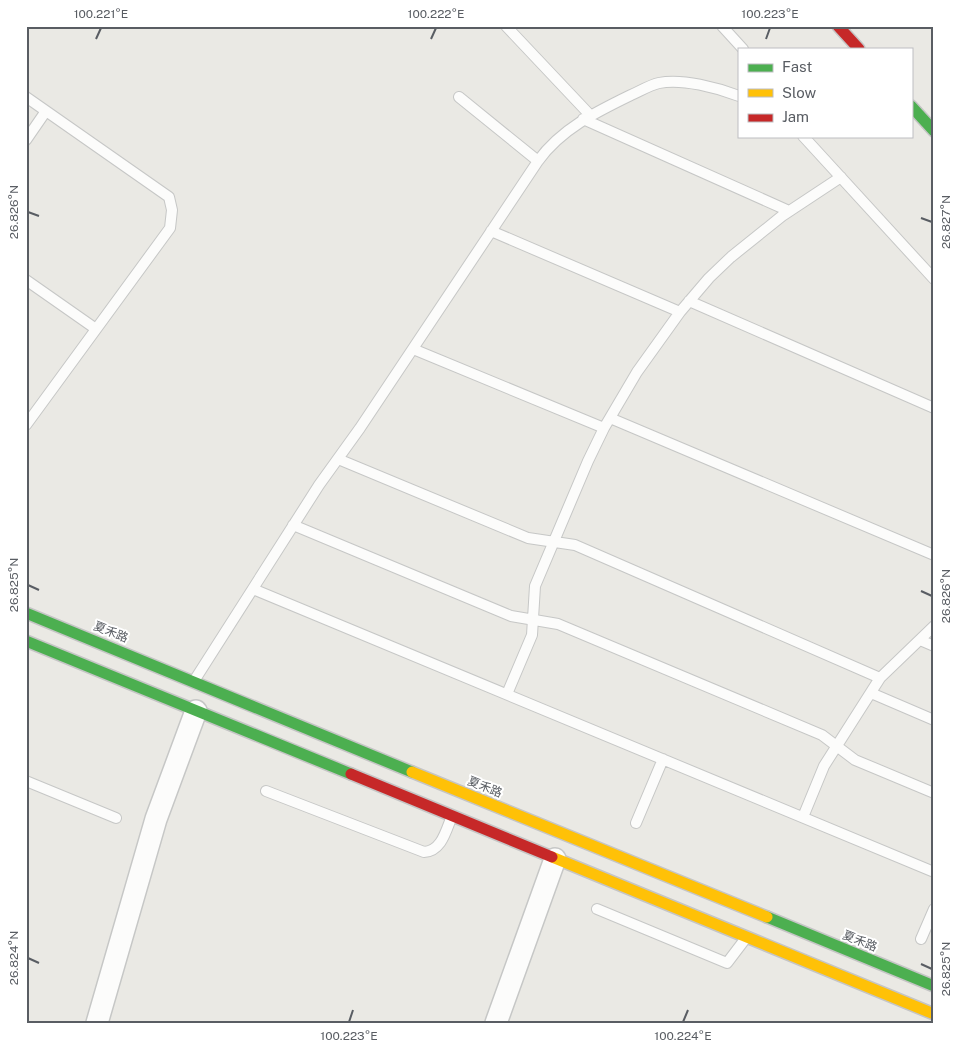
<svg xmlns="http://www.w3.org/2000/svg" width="960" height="1049" font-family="'Public Sans','Noto Sans SC',sans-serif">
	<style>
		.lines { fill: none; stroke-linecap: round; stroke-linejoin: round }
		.lane-casing { stroke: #c6c7c6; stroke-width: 12 }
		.street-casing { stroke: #c6c7c6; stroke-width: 24 }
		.fast-casing { stroke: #c5c5c5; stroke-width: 14 }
		.slow-casing { stroke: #c5c5c5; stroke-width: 14 }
		.jam-casing { stroke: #c5c5c5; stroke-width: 14 }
		.lane { stroke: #fcfcfb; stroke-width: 10 }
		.street { stroke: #fcfcfb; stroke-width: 21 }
		.fast { stroke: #4caf50; stroke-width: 11 }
		.slow { stroke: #ffc107; stroke-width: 11 }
		.jam { stroke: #c62828; stroke-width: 11 }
		.ticks { fill: none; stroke: #595d63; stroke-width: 2 }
		.labels { text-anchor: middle; stroke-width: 4; stroke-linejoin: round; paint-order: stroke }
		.street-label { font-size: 12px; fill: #595d63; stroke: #fff }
		.neatline { fill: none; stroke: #595d63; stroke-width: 2 }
		.ticks-label { font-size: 12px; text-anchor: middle; fill: #595d63 }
	</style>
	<rect width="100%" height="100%" fill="#eae9e4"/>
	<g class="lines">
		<defs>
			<path id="lane" d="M506,26L590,115
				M722,26L743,49
				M26,97L169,197L172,210L170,228L26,425
				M459,97L538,161
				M583,119L789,211
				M803,136L934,279
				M26,140L46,111
				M491,231L680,312
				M26,280L96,329
				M689,301L934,408
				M413,349L604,428
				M610,418L934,555
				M338,459L528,538L575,545L880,678
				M293,525L511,616L558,624L822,735L855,760L934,793
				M253,589L934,872
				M920,640L934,646
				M194,681L319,485L360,428L538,161C561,129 596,112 631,95C640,91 650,85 659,83C682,78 718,88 739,96
				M871,693L934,720
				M507,694L532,635L535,586L588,461L604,428L637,372L680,312L709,278L731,257L782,216L841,177
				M26,781L116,818
				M266,791L424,852C442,851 446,830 452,816
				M803,817L824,766L880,678L934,626
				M636,823L663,759
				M597,909L727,963L746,938
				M921,939L934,909"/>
			<path id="street" d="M97,1023L156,819L196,711
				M496,1023L555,859"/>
			<path id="fast" d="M911,106L934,131
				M26,613L412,772
				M26,641L351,774
				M767,917L934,986"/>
			<path id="slow" d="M412,772L767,917
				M552,857L934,1014"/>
			<path id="jam" d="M838,26L859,49
				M351,774L552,857"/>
		</defs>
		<use href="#lane" class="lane-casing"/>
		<use href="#street" class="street-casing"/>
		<use href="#fast" class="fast-casing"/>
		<use href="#slow" class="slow-casing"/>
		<use href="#jam" class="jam-casing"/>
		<use href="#lane" class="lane"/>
		<use href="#street" class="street"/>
		<use href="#fast" class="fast"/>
		<use href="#slow" class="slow"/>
		<use href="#jam" class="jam"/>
	</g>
	<path class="ticks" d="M96,39L101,28M431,39L436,28M766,39L770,28M28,212L39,216M921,218L932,222M28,585L39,590M921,591L932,596M28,958L39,963M921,964L932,969M349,1022L353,1010M683,1022L688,1010"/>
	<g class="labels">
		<g class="street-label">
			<text transform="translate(111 632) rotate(22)" y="4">夏禾路</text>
			<text transform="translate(485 787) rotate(22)" y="4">夏禾路</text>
			<text transform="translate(860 941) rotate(22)" y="4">夏禾路</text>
		</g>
	</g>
	<rect width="960" height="1049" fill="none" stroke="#ffffff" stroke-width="55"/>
	<rect x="738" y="48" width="175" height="90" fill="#ffffff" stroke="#bdbec1"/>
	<rect x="748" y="64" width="25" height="8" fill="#4caf50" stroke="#bdbec1"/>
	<text x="782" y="72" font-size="15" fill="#595d63">Fast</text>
	<rect x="748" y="89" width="25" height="8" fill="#ffc107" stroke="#bdbec1"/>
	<text x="782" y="98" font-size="15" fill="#595d63">Slow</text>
	<rect x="748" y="114" width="25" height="8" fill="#c62828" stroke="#bdbec1"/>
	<text x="782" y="122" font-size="15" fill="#595d63">Jam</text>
	<rect x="28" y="28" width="904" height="994" class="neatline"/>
	<g class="ticks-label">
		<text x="101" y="18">100.221°E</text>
		<text x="436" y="18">100.222°E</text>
		<text x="770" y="18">100.223°E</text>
		<text transform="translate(14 212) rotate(-90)" y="4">26.826°N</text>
		<text transform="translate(946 222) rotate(-90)" y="4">26.827°N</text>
		<text transform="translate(14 585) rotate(-90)" y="4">26.825°N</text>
		<text transform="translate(946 596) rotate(-90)" y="4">26.826°N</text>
		<text transform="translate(14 958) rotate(-90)" y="4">26.824°N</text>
		<text transform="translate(946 969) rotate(-90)" y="4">26.825°N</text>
		<text x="349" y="1040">100.223°E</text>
		<text x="683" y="1040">100.224°E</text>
	</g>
</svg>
